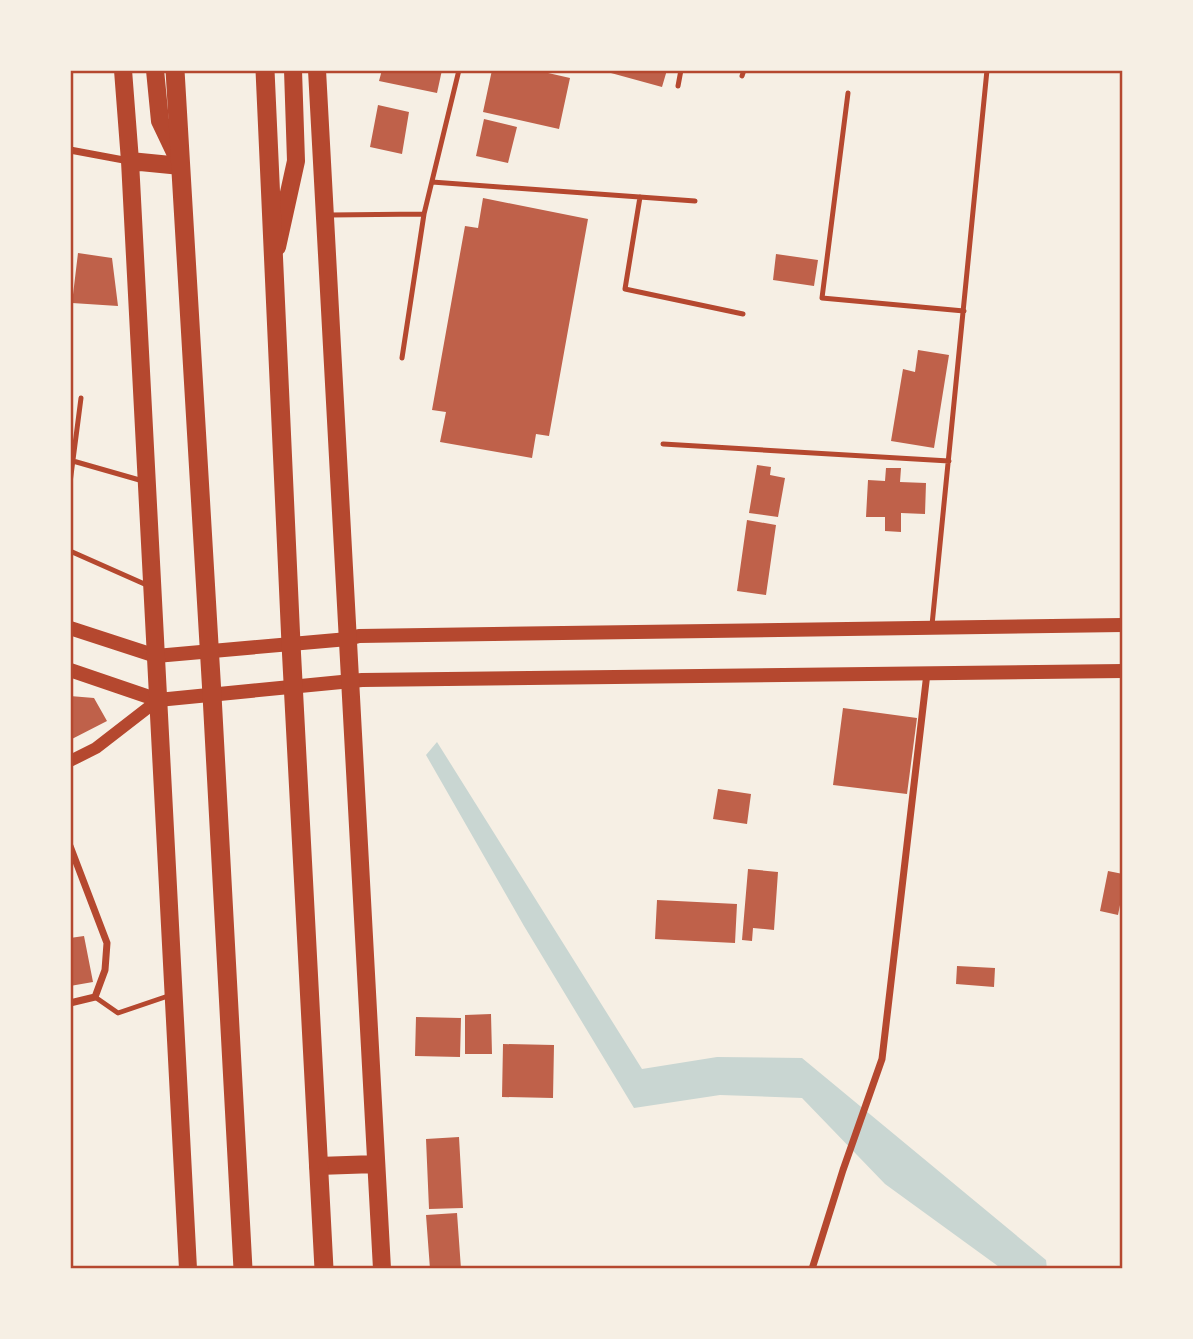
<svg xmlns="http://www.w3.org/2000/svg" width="1193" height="1339" font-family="'PT Sans',sans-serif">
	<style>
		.water { fill: #c9d6d2 }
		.building { fill: #bf614a }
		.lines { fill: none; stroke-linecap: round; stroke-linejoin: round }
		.service { stroke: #b5482f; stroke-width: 5 }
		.minor { stroke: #b5482f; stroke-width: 7 }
		.tertiary { stroke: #b5482f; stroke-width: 12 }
		.secondary { stroke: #b5482f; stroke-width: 14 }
		.primary { stroke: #b5482f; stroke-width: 18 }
		.trunk { stroke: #b5482f; stroke-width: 19 }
		.neatline { fill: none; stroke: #b5482f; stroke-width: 2.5 }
	</style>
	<rect width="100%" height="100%" fill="#f6efe4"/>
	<path class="water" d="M437,742L642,1069L717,1057L802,1058L1046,1260L1047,1269H1002L885,1184L802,1098L720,1095L634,1108L524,926L426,755Z"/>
	<path class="building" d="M382,70H442L437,93L379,81Z
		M492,70H535L570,78L559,129L483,112Z
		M600,70H667L662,87Z
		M378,105L409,112L402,154L370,147Z
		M484,119L517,127L508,163L476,156Z
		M483,198L588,219L549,436L536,434L532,458L440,442L446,412L432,410L465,226L478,228Z
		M78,253L112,258L118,306L72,303Z
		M776,254L818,260L814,286L773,280Z
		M918,350L949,355L934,448L891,441L903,369L915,372Z
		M757,465L771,467L770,475L785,478L778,517L749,513Z
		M886,468H901L900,482L926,483L925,514L901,513V532L885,531V517H866L868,480L885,481Z
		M747,520L776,525L766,595L737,591Z
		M70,696L94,698L107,721L70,740Z
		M843,708L917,718L907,794L833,785Z
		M718,789L751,794L747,824L713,819Z
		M748,869L778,872L774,930L753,928L752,941L742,940Z
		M1108,871L1123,874V890L1118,915L1100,911Z
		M657,900L737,904L735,943L655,939Z
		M84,936L93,982L70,986V938Z
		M957,966L995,968L994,987L956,984Z
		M491,1014L492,1054H465V1015Z
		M416,1017L461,1018L460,1057L415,1056Z
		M503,1044L554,1045L553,1098L502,1097Z
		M459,1137L463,1208L429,1209L426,1139Z
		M457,1213L461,1269H430L426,1215Z"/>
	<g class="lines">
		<path class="service" d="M742,76L744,70
			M678,86L681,70
			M848,93L822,298L964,311
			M432,182L695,201
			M640,197L625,289L743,314
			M330,215L424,214
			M402,358L424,214L459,70
			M663,444L949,461
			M73,461L143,481
			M70,483L81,398
			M70,551L149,586
			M932,625L987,70
			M95,997L118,1013L171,995"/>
		<path class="minor" d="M70,150L129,161
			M70,846L107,943L105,970L95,997L70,1003
			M812,1269L843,1170L882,1059L927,673"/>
		<path class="tertiary" d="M70,761L96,748L158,700"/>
		<path class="secondary" d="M70,628L156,656L348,639L359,636L1123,625
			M70,670L158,700L362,680L1123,671"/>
		<path class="primary" d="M123,70L130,161L188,1269
			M155,70L160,121L180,163
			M317,70L382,1269
			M130,161L181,166
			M277,247L296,161L293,70
			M318,1166L376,1164"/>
		<path class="trunk" d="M175,70L212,695L243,1269
			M265,70L291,644L324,1269"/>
	</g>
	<rect width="1193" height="1339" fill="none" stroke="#f6efe4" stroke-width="144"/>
	<rect x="72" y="72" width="1049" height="1195" class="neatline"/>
</svg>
